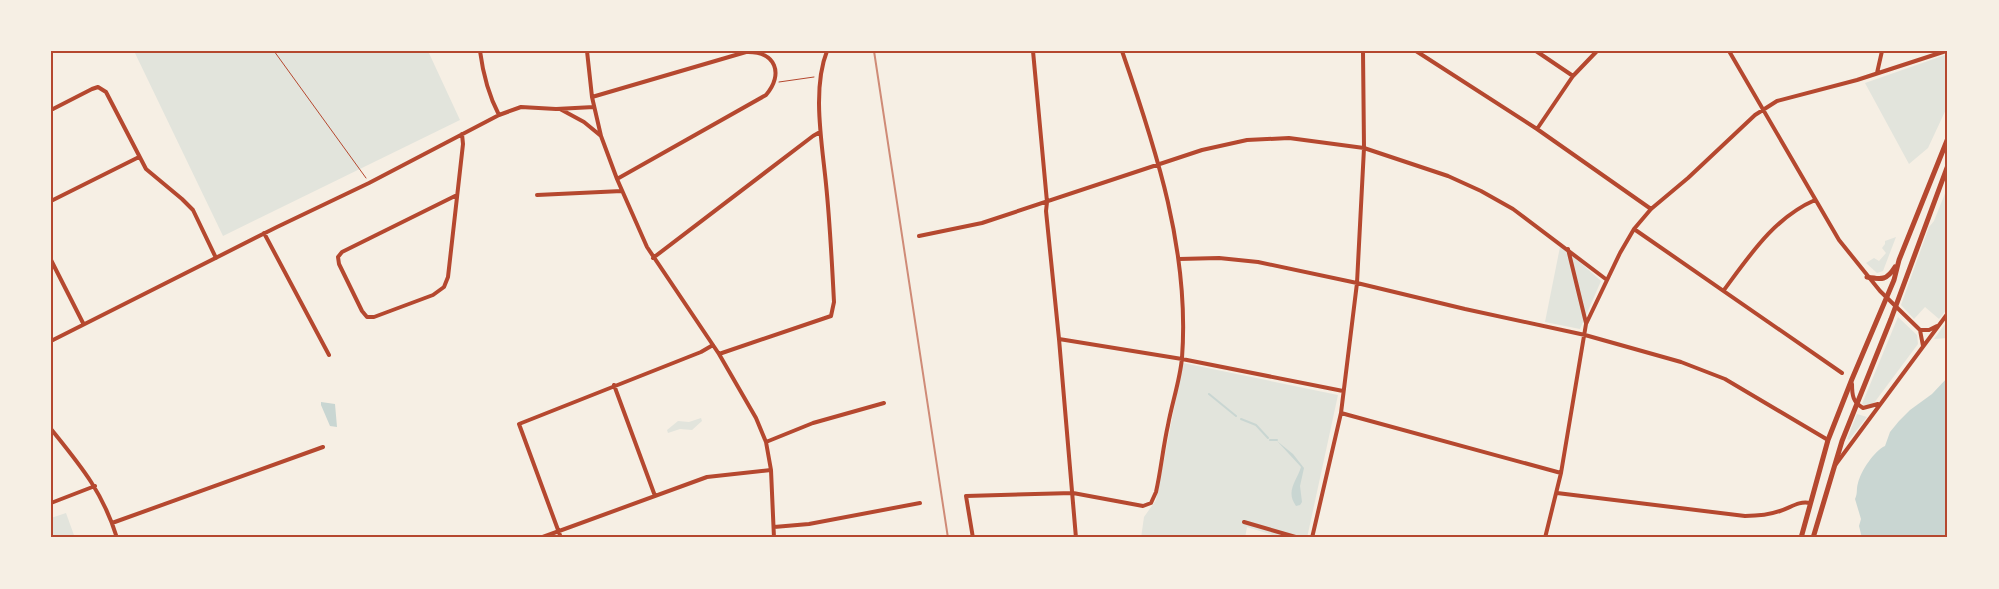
<svg xmlns="http://www.w3.org/2000/svg" width="1999" height="589" font-family="Quicksand,sans-serif">
	<style>
		.green { fill: #e2e4dc }
		.water { fill: #c9d6d2 }
		.lines { fill: none; stroke-linecap: round; stroke-linejoin: round }
		.stream { stroke: #c9d6d2; stroke-width: 2 }
		.path { stroke: #b5482f; stroke-width: 1 }
		.minor { stroke: #b5482f; stroke-width: 4 }
		.secondary { stroke: #b5482f; stroke-width: 5 }
		.rail { stroke: #cf8b77; stroke-width: 2 }
		.neatline { fill: none; stroke: #b5482f; stroke-width: 2 }
	</style>
	<rect width="100%" height="100%" fill="#f6efe4"/>
	<path class="green" d="M134,51H428L460,120L223,236Z
		M1948,54V105L1928,148L1909,164L1865,83Z
		M1948,186V308L1939,319L1925,307L1914,319L1901,305L1929,227L1934,221Z
		M1896,237L1883,271L1877,273L1866,263L1874,258L1879,261L1886,253L1882,248L1885,244V241Z
		M1560,247L1574,257L1601,281L1580,329L1545,322Z
		M1898,317L1917,335L1918,344L1874,403L1866,406L1862,404Z
		M1948,320V338L1934,339Z
		M1183,363L1338,395L1307,538H1282L1247,527L1245,538H1141L1144,517L1156,500Z
		M1857,414L1867,417L1849,440L1847,439Z
		M701,418L702,421L692,430L680,429L668,433L667,430L678,421L689,422Z
		M66,513L75,538H51V518Z"/>
	<path class="water" d="M1948,377V538H1862L1859,526L1861,519L1855,499C1858,493 1856,489 1858,483C1861,471 1874,451 1885,446L1890,432L1899,421L1910,410L1932,394Z
		M321,402L335,404L337,427L330,426L321,405Z
		M1277,441L1293,454L1304,468L1300,486L1302,502L1300,505L1296,506C1285,491 1297,481 1301,467Z"/>
	<g class="lines">
		<path class="stream" d="M1209,394L1236,416
			M1241,419L1256,425L1268,438
			M1270,440H1277"/>
		<path class="path" d="M274,51L366,178
			M779,82L814,77"/>
		<path class="minor" d="M480,51C483,74 488,94 499,115
			M587,51L592,97L601,136L617,179L647,247L719,354L756,418L766,442L771,470L774,538
			M1033,51L1047,202L1046,211L1059,339L1076,538
			M1416,51L1537,129L1651,209
			M1536,51L1573,76
			M1729,51L1839,240L1880,291L1920,330L1923,346
			M1877,73L1882,51
			M592,97L746,52C776,51 784,74 766,95L617,179
			M560,109L584,122L601,136
			M51,110L92,89L98,87L106,92L146,169L182,199L193,210L216,258
			M1537,129L1573,76L1597,51
			M457,195L342,252L338,257L339,264L362,311L367,317H374L433,295L444,287L448,277L463,144L462,134
			M537,195L622,191
			M51,201L139,157
			M1634,229L1842,373
			M264,233L329,355
			M919,236L982,223L1202,150L1247,140L1289,138L1364,148L1448,176L1481,191L1513,209L1607,280
			M1568,249L1586,323
			M653,258L813,136L820,132
			M1179,259L1219,258L1258,262L1357,283L1465,309L1585,335L1681,362L1725,379L1828,440
			M51,260L83,323
			M1724,290C1750,255 1774,218 1815,200
			M1920,330H1929L1937,326
			M1059,339L1182,359L1343,391
			M51,341L277,227L369,183L499,115L521,107L556,109L594,107
			M719,354L831,316L834,302C832,263 830,223 826,184C822,143 812,89 827,51
			M1852,384C1852,396 1853,402 1863,408L1878,404
			M614,385L655,496
			M1341,413L1561,473
			M51,429C80,465 103,492 117,538
			M766,442L813,423L884,403
			M1836,464L1948,313
			M1557,493L1745,516C1757,516 1769,515 1780,511C1792,507 1798,501 1810,503
			M51,503L95,486
			M1244,522L1299,538
			M112,523L323,447
			M774,527L809,524L920,503
			M540,538L707,477L771,470
			M561,538L519,424L701,352L713,345
			M973,538L966,496L1073,493L1143,506L1151,503L1156,492C1161,470 1163,447 1168,425C1172,403 1180,380 1182,358C1190,252 1156,149 1122,51
			M1312,538L1341,413L1357,283L1364,148L1363,51
			M1545,538L1561,473L1586,324L1620,253L1634,229L1651,209L1688,178L1755,115L1777,101L1857,80L1946,51"/>
		<path class="secondary" d="M1867,277C1882,280 1887,280 1895,267
			M1801,538L1828,440L1852,379L1894,280L1899,260L1948,138
			M1813,538L1842,441L1891,319L1948,165"/>
		<path class="rail" d="M874,51L948,538"/>
	</g>
	<rect width="1999" height="589" fill="none" stroke="#f6efe4" stroke-width="105"/>
	<rect x="52" y="52" width="1894" height="484" class="neatline"/>
</svg>
